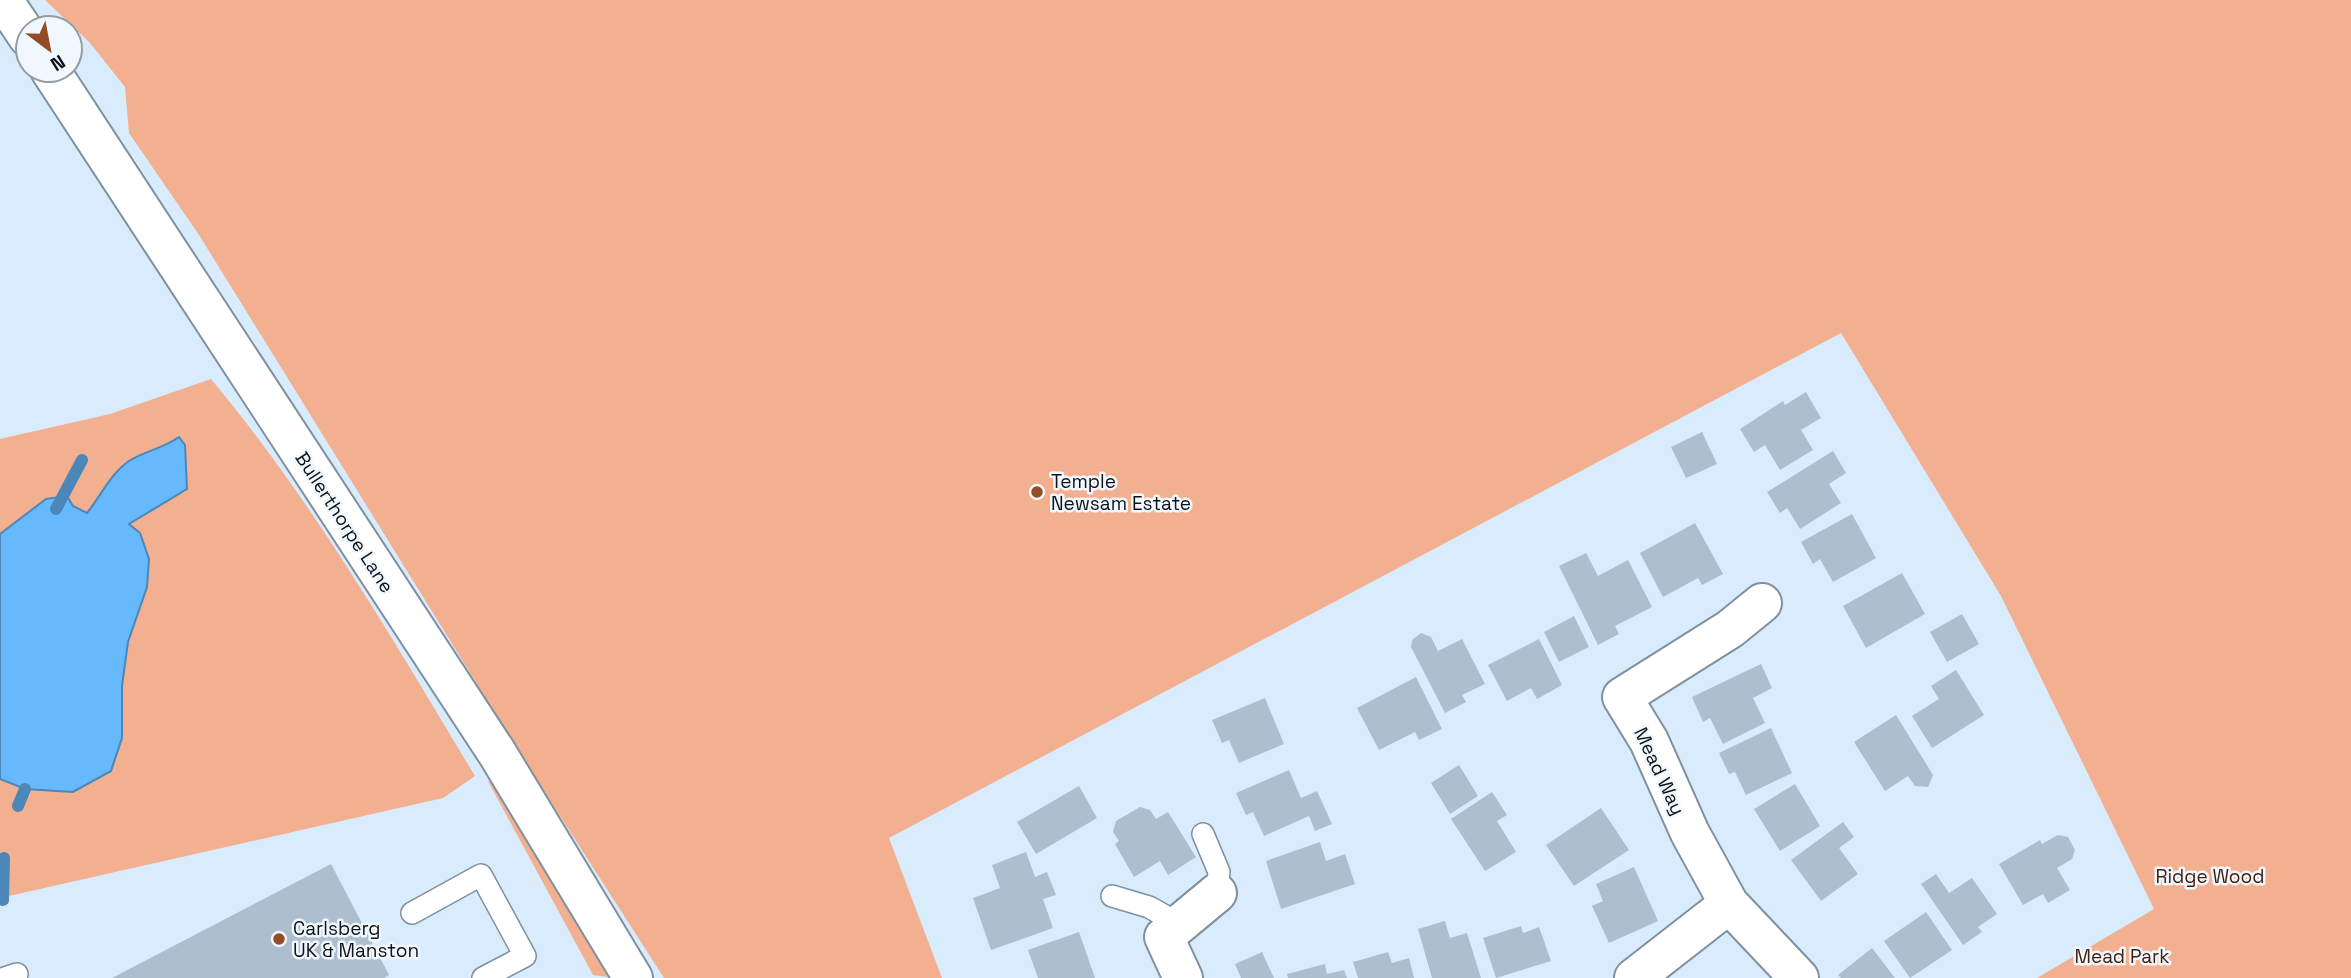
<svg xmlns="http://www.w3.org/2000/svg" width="2351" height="978" font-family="'Space Grotesk',sans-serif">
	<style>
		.green { fill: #f3b090 }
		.water { fill: #66b9fd; stroke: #4b87b9; stroke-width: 2 }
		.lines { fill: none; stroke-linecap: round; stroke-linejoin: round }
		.stream { stroke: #4b87b9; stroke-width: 12 }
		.building { fill: #adbece }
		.service-casing { stroke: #7f909f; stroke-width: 24 }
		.minor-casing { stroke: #7f909f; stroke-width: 42 }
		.tertiary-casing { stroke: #7f909f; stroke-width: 42 }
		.service { stroke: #fff; stroke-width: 21 }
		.minor { stroke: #fff; stroke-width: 38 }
		.tertiary { stroke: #fff; stroke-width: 38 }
		.poi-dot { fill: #934c27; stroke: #f0f8fe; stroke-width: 2.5 }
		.labels { text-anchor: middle; stroke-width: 5; stroke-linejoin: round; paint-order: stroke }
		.poi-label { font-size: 19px; fill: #0d1319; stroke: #f0f8fe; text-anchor: start }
		.street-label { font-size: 19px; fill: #0d1319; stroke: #f0f8fe }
		.park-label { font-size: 19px; fill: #45200e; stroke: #f0f8fe }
	</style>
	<rect width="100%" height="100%" fill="#d9ecfd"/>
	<path class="green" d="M45,0H2351V978H2037L2154,909L2001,596L1841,333L889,838L942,978H664L524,760L199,235L129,133L125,87L90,43Z
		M211,379C313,501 393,640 475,776L443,798L0,898V439L110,414Z
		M488,781L493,782L616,978L593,975Z"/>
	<path class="water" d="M179,437L185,445L187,489L129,524L140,533L149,559L147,587L128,642L122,686V738L111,771L73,792L25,789L0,779V534L46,499L67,496L73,506L87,513C100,497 111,473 129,461C145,451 164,448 179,437Z"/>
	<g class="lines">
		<path class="stream" d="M56,509L82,460
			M18,806L25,789
			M3,900L4,858"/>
	</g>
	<path class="building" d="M1806,392L1821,418L1801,430L1813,450L1780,470L1765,445L1754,452L1740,429L1783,401L1785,405Z
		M1702,432L1717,464L1686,478L1671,447Z
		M1833,451L1846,473L1829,484L1841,503L1800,529L1787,508L1780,513L1767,492Z
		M1852,514L1876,558L1833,582L1820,559L1813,564L1801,542Z
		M1695,523L1723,574L1702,585L1698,578L1663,597L1640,553Z
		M1586,553L1598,576L1628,560L1652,607L1615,626L1619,634L1598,645L1559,566Z
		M1902,573L1925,614L1866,648L1843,606Z
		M1962,614L1979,644L1947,662L1930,632Z
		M1574,616L1589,647L1559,662L1544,632Z
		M1421,633L1431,637L1438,651L1462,639L1485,684L1462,695L1466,702L1445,713L1411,647L1412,640Z
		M1539,639L1562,685L1537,699L1531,688L1507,701L1488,665Z
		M1761,664L1772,688L1753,698L1765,723L1723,744L1710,718L1703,722L1692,697Z
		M1956,670L1984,715L1932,748L1912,716L1939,699L1931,686Z
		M1416,677L1442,729L1419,740L1415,732L1379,750L1357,708Z
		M1265,698L1284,744L1239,763L1229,740L1222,743L1212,720Z
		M1896,715L1933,775L1928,787L1915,786L1908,776L1885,791L1854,742Z
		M1771,728L1792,773L1746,795L1735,772L1729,774L1719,753Z
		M1459,765L1478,796L1450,814L1431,783Z
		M1289,770L1301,798L1317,791L1332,824L1315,831L1309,816L1264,836L1253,812L1246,815L1236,793Z
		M1795,784L1820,826L1780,851L1754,809Z
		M1079,786L1097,818L1036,854L1017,822Z
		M1492,792L1507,815L1497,821L1516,852L1485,871L1451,819Z
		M1140,807L1150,810L1156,819L1168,812L1196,857L1168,875L1160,861L1134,877L1115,844L1119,841L1113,832L1116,821Z
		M1601,808L1629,850L1574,886L1546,845Z
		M1843,822L1854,837L1839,848L1858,874L1821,901L1791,860Z
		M2058,835L2068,837L2075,850L2072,859L2057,868L2070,890L2048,903L2043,894L2023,905L1999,864L2040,840L2042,844Z
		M1320,842L1326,861L1345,854L1355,884L1281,909L1266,861Z
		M1026,852L1035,877L1047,872L1056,895L1043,899L1053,928L991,950L973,898L1000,888L992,865Z
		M331,864L389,975L384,978H112Z
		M1634,867L1658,921L1609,943L1592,906L1603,901L1596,884Z
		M1936,874L1949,893L1972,878L1997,914L1978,927L1982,932L1963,945L1921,884Z
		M1926,912L1952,950L1910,978L1884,941Z
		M1445,921L1450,938L1467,933L1481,978H1432L1418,929Z
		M1521,926L1523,933L1539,927L1551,961L1496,978L1483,938Z
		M1079,932L1095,978H1038L1028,950Z
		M1872,948L1895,978H1841L1838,975Z
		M1262,952L1274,978H1241L1235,964Z
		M1388,952L1392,963L1409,958L1414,978H1358L1353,962Z
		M1325,964L1327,974L1344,970L1347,978H1288L1287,974Z"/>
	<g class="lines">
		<defs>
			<path id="service" d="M1203,834L1219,872L1217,893
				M1112,896L1149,907L1179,924
				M412,913L481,875L525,956L483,978
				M5,978L17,974"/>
			<path id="minor" d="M1762,603L1730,629L1622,697L1649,741L1690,833L1729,904L1799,978
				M1183,978L1164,937L1217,893
				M1634,978L1729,904"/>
			<path id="tertiary" d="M3,0L28,37
				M50,70L497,753L633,978"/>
		</defs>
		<use href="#service" class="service-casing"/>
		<use href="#minor" class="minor-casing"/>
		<use href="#tertiary" class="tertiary-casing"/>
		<use href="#service" class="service"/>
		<use href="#minor" class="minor"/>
		<use href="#tertiary" class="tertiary"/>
	</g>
	<g class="poi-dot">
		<circle cx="1037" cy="492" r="7"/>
		<circle cx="279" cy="939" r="7"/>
	</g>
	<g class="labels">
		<g class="poi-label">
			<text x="1051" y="488">Temple<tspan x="1051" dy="22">Newsam Estate</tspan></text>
			<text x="293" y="935">Carlsberg<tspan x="293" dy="22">UK &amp; Manston</tspan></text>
		</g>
		<g class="street-label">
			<text transform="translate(345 522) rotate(57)" y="7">Bullerthorpe Lane</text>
			<text transform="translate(1660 771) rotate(65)" y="7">Mead Way</text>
		</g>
		<g class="park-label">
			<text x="2210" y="883">Ridge Wood</text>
			<text x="2122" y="963">Mead Park</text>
		</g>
	</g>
	<g transform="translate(49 49) rotate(148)"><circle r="33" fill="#f0f8fe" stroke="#959ca2" stroke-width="2"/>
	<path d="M0-5L12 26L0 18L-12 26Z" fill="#934c27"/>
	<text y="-10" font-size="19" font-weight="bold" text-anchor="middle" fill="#0d1319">N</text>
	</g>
</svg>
